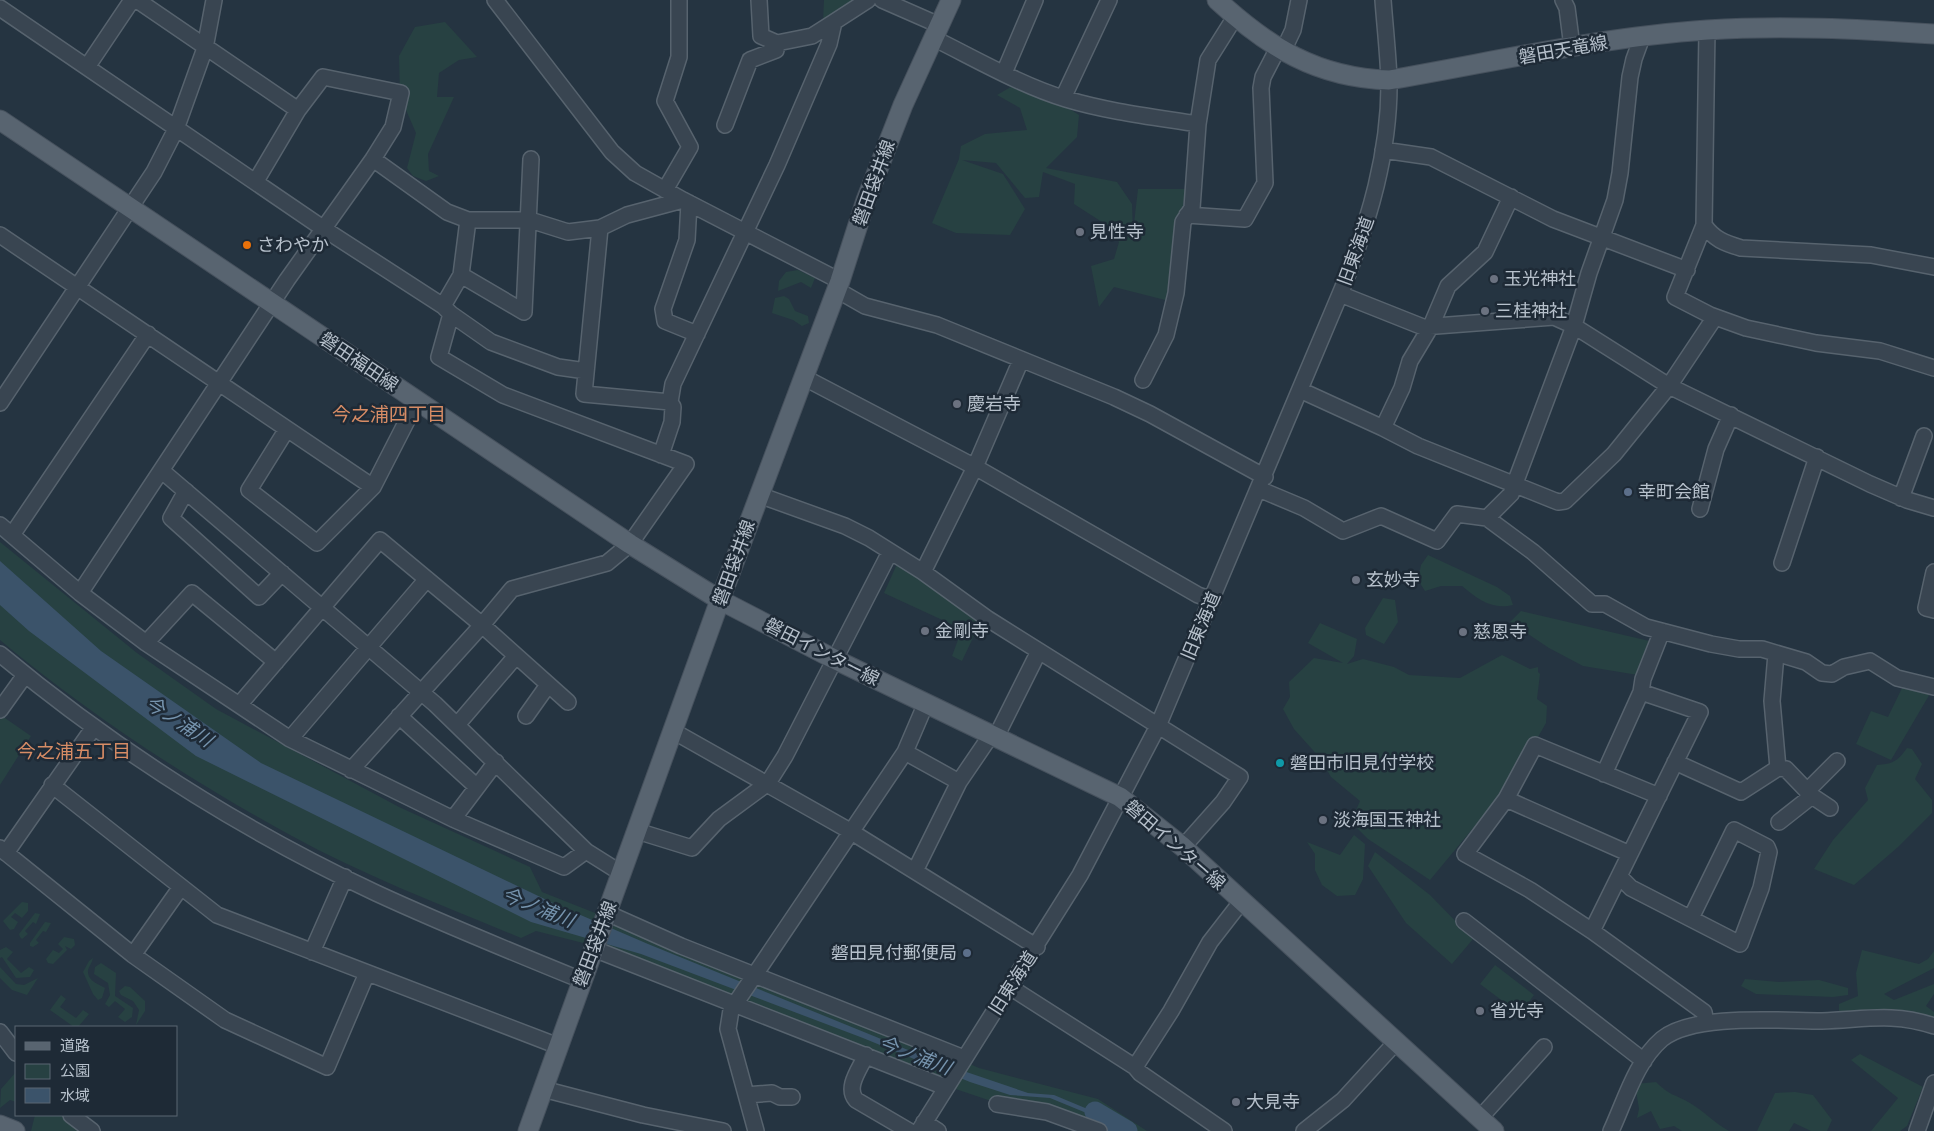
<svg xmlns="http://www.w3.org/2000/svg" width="1934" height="1131" font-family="'PT Sans Narrow','Noto Sans JP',sans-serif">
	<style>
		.green { fill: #274142 }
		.water { fill: #3b536a }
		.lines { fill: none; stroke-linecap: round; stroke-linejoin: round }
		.river { stroke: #3b536a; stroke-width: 21 }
		.minor-casing { stroke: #57636e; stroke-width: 18 }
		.major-casing { stroke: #46515d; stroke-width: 21 }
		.minor { stroke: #394551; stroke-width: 15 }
		.major { stroke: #586470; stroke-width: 19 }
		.worship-dot { fill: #6b7280; stroke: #1e2a36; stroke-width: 2 }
		.food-dot { fill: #e8710a; stroke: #1e2a36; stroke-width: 2 }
		.service-dot { fill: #5c6f8a; stroke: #1e2a36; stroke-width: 2 }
		.culture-dot { fill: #0f9aa8; stroke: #1e2a36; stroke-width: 2 }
		.labels { text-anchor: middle; stroke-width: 5; stroke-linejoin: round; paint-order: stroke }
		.street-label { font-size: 18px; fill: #b6c0cb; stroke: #1e2a36 }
		.poi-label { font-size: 18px; fill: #b6c0cb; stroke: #1e2a36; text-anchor: start }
		.neighbourhood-label { font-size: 19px; fill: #d78c65; stroke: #1e2a36 }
		.water-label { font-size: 19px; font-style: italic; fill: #7694ae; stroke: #1e2a36 }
	</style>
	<rect width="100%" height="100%" fill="#253441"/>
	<path class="green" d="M824,0H856L823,22Z
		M445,22L477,57L459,60L439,73L437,97H454L428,154L429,171L439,176L426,181L413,176L407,168L416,133L400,96L399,56L415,27Z
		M1016,84L1059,102L1079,115L1077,137L1046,168L1117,182L1132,204L1133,232L1138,189H1185L1173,302L1114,287L1099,307L1091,266L1114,259L1119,242L1105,224L1074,204L1075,184L1043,172L1039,197L1025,198L996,163L962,160L1003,174L1025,209L1010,235L956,233L932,223L959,159L961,146L985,134L1027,130L1020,108L997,95Z
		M798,270L815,278L811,288L801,282L778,291L779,281L786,272Z
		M784,296L789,299L795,311L808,316L809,323L802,326L793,320L772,313L775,298Z
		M0,542L137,653L216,709L399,807L530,867L542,892L899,1033L979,1068L1098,1099L1147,1131H1098L994,1102L935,1082L595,946L536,931L521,938C444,906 365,876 292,836C189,780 90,715 0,640Z
		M1428,555L1497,587L1510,596L1513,605C1491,610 1478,599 1462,586H1441L1425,591L1418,580L1421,565Z
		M897,564L981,621L962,661L952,656L962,629L884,593Z
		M1383,598L1395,600L1398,622L1384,644L1366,635L1365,628Z
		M1521,611L1658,643L1644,676L1583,666L1549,648L1510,622Z
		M1320,623L1357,639L1354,656L1347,664L1363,659L1394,667L1409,675L1460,678L1502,655L1530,669L1538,667V672L1540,674L1537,699L1547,706L1546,723L1505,795L1479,821L1430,880L1368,839L1351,822L1360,801L1331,777L1320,758L1294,729L1283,709L1290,697L1289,682L1314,658L1343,663L1308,643Z
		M1903,686L1931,692L1891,760L1856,744L1871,711L1888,717Z
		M2,716L31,736L0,785V719Z
		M1907,748L1912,749L1922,764L1915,779L1932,800V813L1898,847L1854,885L1814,869L1833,840L1868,800L1865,788L1877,765C1893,764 1898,761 1907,748Z
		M1354,835L1365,844L1363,879L1355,895L1337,896L1322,885L1315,870V854L1307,842L1340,855Z
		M1375,852L1430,895L1473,939L1452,964L1406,923L1368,866Z
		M22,902L28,903V911L22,918L15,913L11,917L18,922L14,929L10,930L3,921Z
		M35,913L40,914L36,924L33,922L25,931L28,934L22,939L20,937L19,934Z
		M45,922L51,923L46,932L43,931L36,940L39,943L33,947L30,946V943Z
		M64,937L74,939L75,945L71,949L65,946L67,950L53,964L48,963L46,959L53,950L59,953L63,949L58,944Z
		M6,947L13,952L7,959L21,973L29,967L34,970L30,977L16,978L2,957L0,958V950Z
		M1862,950L1919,964L1928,959L1934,951V968L1884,994L1894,1000L1934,984V994L1926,1006L1934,1012V1026L1839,1019V1004L1858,996L1856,973Z
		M93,958C92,963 89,966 88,970C87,981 98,984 105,988L102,998L98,1000L93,994L83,972L89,961Z
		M101,963L116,973L115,996L133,1008L132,1017L125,1022L118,1017L125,1009L115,1001L109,1007L105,1004L110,995L108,983L94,974L95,967Z
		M1495,965L1534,995L1520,1014L1480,984Z
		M0,967L16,984L24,985L38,978L27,995L12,990L0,978Z
		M1745,979L1779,982L1819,980L1848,988V995L1833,997L1756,994L1741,986Z
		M125,986L130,987L145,1001V1011L136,1025L139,1010L133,1001L121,995L119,991Z
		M61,995L66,999L60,1007L76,1018L83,1010L89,1014L78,1027H74L50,1010Z
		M1860,1054L1923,1087L1907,1126L1900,1131H1871L1898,1098L1851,1060Z
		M16,1072V1102L10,1100L0,1108L1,1089Z
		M1656,1082C1670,1096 1675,1094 1690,1103C1704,1111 1713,1122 1729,1131H1682L1674,1126L1660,1129L1651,1111L1637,1118L1639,1109L1635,1084Z
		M1795,1092L1813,1095L1832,1120L1827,1131H1811L1794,1123L1789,1131H1757L1775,1093Z
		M35,1115H69L86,1131H31Z"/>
	<path class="water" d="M0,561L101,651L261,763L555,904L648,944L940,1063L1028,1093L1054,1095L1109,1118L1118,1126L1050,1098L1010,1095L970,1082L863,1038L641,954L531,922L196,756L29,631L0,605Z"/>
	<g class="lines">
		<path class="river" d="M1095,1112L1127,1131"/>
		<defs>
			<path id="minor" d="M137,0L298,110
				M495,0L612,152L635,173L683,200L840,281
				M759,0L761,36L777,43
				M882,0L939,25
				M1563,0L1567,8L1572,47
				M0,8L324,229L443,306L451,314L439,357L503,395L686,464L630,544L607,563L512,589L482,625L351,770
				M1707,30L1704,225L1675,297L1710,315L1746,328L1816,343L1880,351L1934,368
				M933,38C974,58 1022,86 1066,99C1109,112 1154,117 1198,124
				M1283,51L1293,30L1299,0
				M87,67L132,0
				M1004,73L1035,0
				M1063,98L1109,0
				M725,125L750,60L776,50L777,43L812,36L834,22
				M1383,150L1431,157L1553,219L1687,270
				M373,159L447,212L468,220H530L568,232L600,228L627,215L683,200
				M665,190L690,147L665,101L679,57V0
				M689,203L687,240L663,309L665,321L697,334
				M1187,215L1245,219L1265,183L1261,88L1263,77L1278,48
				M1704,225C1714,239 1724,243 1741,248L1871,255L1934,267
				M600,228L584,394L670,402L673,384L777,165L829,44L834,22L868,0
				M0,235L373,487
				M461,275L524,312L531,159
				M837,290L865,306L937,325L1114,397L1150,414L1265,477
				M1340,294L1423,327L1554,317L1574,326L1669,386L1870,484L1907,500L1934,508
				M443,306L461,275L468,220
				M451,314L491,342L558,367L586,371
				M803,377L975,467L1198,595L1213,600
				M1143,380L1166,335L1176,293L1183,222L1192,208L1198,124L1208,60L1235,17
				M1300,390L1383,428L1418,446L1558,502L1565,501L1614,454L1669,386L1715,317
				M0,403L154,172L176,129L205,48L214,0
				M1383,428L1402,388L1410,361L1431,326L1448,286L1485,252L1511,197
				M287,429L249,490L317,543L373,487L417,401
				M661,455L672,422L673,407L670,402
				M162,471L435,704L586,851L621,873
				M1259,489L1304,508L1343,531L1381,516L1437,541L1457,514L1487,518L1511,494L1574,326L1589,273L1615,200L1620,173L1630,77L1634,59L1642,37
				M186,491L171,518L259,597L282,573
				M759,495L845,526L869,538L923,572L988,619L1240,777L1223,802L1183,847
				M1901,498L1924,436
				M1700,509L1716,449L1731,415
				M1487,518L1533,552L1592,604H1605L1646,627L1711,644L1739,649H1762L1806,662L1822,673L1832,674L1844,667L1870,661L1897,678L1934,687
				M0,525L80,593L146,643L290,739L453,819L564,867L586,851
				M12,535L148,334
				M1782,563L1817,457
				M923,572L975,467L1021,360
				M1934,572L1926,608L1934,610
				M80,593L287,280L373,159L393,127L401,93L323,77L298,110L256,181
				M146,643L192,593L276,662
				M0,654C114,749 242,830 376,893C443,924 512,952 581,980
				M1641,692L1700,712L1592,931L1704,1012L1706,1023
				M239,705L380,540L482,625L568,702
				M0,710L25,675
				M399,716L477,787
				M526,716L548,685
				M457,725L516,656
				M673,731L850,831L1037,947
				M996,737L1039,651
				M290,739L427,579
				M905,752L959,782
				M1675,762L1741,792L1778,768L1772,701L1776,654
				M1778,768L1786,769L1812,796L1830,808
				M1604,774L1641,692L1643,679L1662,631
				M52,785L217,915L558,1046
				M1808,790L1837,761
				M1506,799L1630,854
				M453,819L496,762
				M1779,822L1812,796
				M637,831L692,848L719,819L768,783L785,756L890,552
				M0,848L133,955L225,1020L327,1067L367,973
				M6,853L94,727
				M915,871L959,782L991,735
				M1619,876L1631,888L1740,944L1761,888L1769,852L1767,847L1734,830L1691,918
				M607,913L681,946L964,1058
				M1464,921L1644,1061
				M1592,931L1530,890L1465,854L1506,799L1535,745L1659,796
				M594,949L945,1087
				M312,952L345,877
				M133,955L181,887
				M1010,987L1135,1067L1140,1073L1224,1131
				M0,1032L16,1053
				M866,1055C860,1069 845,1087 856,1100L909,1131
				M1135,1067L1171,1011L1210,942L1241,902
				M543,1089L643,1115L723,1131
				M746,1095L772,1093L780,1097H792
				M997,1104L1047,1112L1099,1131
				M71,1115L92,1131
				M1480,1118L1544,1047
				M924,1122L938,1131
				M756,1131L728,1029L731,1010L905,752L926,703
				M919,1131L1080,875L1158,726L1343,287C1369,221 1390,152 1389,80C1388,53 1385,27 1383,0
				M1304,1131L1343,1100L1396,1042
				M1611,1131C1625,1101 1636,1061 1662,1039C1694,1013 1781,1021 1822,1021C1863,1020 1892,1012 1934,1026
				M1917,1131L1934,1083"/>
			<path id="major" d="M1217,0C1268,47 1317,78 1389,80C1494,62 1600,37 1707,30C1783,25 1858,29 1934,34
				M0,120L630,544L720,600L834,659L1120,797L1183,847L1494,1131
				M0,1125L15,1131
				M528,1131L720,600L840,281L866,200L903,105L951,0"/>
		</defs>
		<use href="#minor" class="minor-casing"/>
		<use href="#major" class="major-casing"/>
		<use href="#minor" class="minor"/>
		<use href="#major" class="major"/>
	</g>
	<g class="worship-dot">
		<circle cx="1080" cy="232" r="5"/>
		<circle cx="1494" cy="279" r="5"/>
		<circle cx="1485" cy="311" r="5"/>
		<circle cx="957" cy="404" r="5"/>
		<circle cx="1356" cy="580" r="5"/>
		<circle cx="925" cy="631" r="5"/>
		<circle cx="1463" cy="632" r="5"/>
		<circle cx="1323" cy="820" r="5"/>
		<circle cx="1480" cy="1011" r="5"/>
		<circle cx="1236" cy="1102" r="5"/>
	</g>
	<circle class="food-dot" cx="247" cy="245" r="5"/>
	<g class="service-dot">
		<circle cx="1628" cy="492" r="5"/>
		<circle cx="967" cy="953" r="5"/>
	</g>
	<circle class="culture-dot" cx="1280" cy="763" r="5"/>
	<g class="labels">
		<g class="street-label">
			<text transform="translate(1563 50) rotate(-10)" y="6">磐田天竜線</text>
			<text transform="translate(874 183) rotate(-70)" y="6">磐田袋井線</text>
			<text transform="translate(1356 251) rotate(-70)" y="6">旧東海道</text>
			<text transform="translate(359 362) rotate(34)" y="6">磐田福田線</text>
			<text transform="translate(734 563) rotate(-70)" y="6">磐田袋井線</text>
			<text transform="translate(1201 626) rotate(-67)" y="6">旧東海道</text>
			<text transform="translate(822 652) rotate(27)" y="6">磐田インター線</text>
			<text transform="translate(1175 845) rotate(41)" y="6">磐田インター線</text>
			<text transform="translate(595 944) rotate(-69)" y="6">磐田袋井線</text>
			<text transform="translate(1013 983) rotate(-57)" y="6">旧東海道</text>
		</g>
		<g class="poi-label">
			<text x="1090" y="238">見性寺</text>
			<text x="257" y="251">さわやか</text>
			<text x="1504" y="285">玉光神社</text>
			<text x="1495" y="317">三桂神社</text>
			<text x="967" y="410">慶岩寺</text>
			<text x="1638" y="498">幸町会館</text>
			<text x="1366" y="586">玄妙寺</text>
			<text x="935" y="637">金剛寺</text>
			<text x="1473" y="638">慈恩寺</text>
			<text x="1290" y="769">磐田市旧見付学校</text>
			<text x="1333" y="826">淡海国玉神社</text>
			<text x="957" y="959" text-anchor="end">磐田見付郵便局</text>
			<text x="1490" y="1017">省光寺</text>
			<text x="1246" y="1108">大見寺</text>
		</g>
		<g class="neighbourhood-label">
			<text x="389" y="421">今之浦四丁目</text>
			<text x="74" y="758">今之浦五丁目</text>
		</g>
		<g class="water-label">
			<text transform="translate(179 721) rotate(33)" y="7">今ノ浦川</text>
			<text transform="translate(538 907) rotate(22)" y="7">今ノ浦川</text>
			<text transform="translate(915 1055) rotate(21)" y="7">今ノ浦川</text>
		</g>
	</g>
	<rect x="15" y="1026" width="162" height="90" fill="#1e2a36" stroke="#5b6672"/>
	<rect x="25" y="1042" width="25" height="8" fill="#586470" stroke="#5b6672"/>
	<text x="60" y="1051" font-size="15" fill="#b6c0cb">道路</text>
	<rect x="25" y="1064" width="25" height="15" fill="#274142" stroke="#5b6672"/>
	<text x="60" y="1076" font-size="15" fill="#b6c0cb">公園</text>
	<rect x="25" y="1088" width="25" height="15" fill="#3b536a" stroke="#5b6672"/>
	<text x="60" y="1101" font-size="15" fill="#b6c0cb">水域</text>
</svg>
